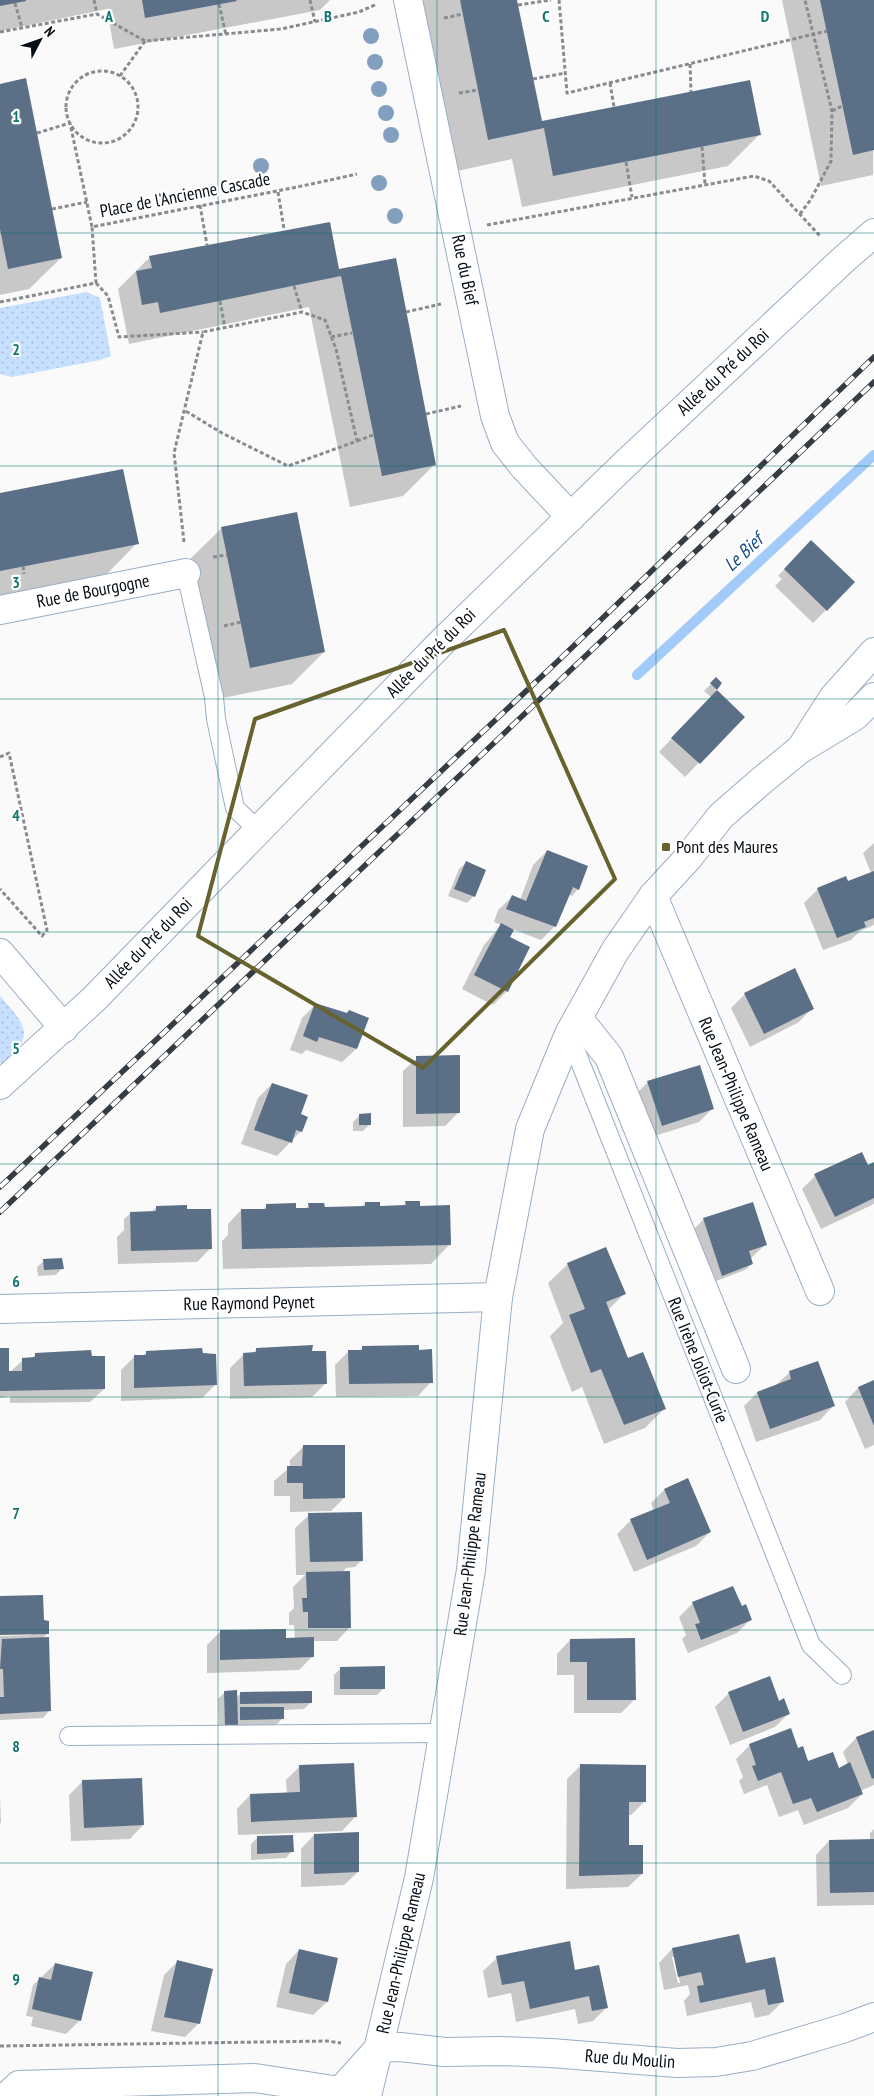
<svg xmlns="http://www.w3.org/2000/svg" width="874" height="2096" font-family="'PT Sans Narrow',sans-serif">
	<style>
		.grass { fill: url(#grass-dots) }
		.shadow { fill: #0003; fill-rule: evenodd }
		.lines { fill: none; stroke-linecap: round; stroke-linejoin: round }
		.stream { stroke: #a3cbfa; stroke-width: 10 }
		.building { fill: #5b6f86 }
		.service-casing { stroke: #99aec7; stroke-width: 20 }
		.minor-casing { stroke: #99aec7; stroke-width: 30 }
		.tertiary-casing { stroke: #99aec7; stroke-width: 30 }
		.path { stroke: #888b90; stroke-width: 3; stroke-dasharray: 4 2.5; stroke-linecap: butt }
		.service { stroke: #fff; stroke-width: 18 }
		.minor { stroke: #fff; stroke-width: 28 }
		.tertiary { stroke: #fff; stroke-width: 28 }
		.rail-casing { stroke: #363c43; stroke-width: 5.5 }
		.rail { stroke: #fff; stroke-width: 4; stroke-dasharray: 11; stroke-linecap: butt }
		.tree { fill: #829fbf }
		.marked { fill: none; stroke: #68622f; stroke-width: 4; stroke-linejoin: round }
		.grid { fill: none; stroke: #0f766e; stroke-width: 1; stroke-opacity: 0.55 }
		.poi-dot { fill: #68622f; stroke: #fff; stroke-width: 2 }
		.labels { text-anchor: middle; stroke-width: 4.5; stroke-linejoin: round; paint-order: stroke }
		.street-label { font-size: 18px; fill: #060d16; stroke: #fff }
		.poi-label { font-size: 18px; fill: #060d16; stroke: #fff; text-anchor: start }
		.water-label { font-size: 19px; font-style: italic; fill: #154c83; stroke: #fff }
		.grid-label { font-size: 16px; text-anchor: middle; font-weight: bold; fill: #0f766e; stroke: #fff; stroke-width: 4.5; stroke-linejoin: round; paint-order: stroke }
	</style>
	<defs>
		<pattern id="grass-dots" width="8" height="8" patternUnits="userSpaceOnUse" patternTransform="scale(1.25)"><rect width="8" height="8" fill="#c7e0ff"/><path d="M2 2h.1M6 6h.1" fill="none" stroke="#a9bfda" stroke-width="1.8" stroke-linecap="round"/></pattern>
	</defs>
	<rect width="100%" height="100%" fill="#fafafa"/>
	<path class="grass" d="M87,292L100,298L111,356L100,360L12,377L0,374V308Z
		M0,996C27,1027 35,1033 4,1067L0,1062Z"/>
	<path class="shadow" d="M0,0H330L320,10L114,49L107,9L0,31Z
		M423,0H516L541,123L760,134L728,166L522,207L512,159L457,171Z
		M782,0H874L873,175L821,186Z
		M0,85L61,258L29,289L0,295Z
		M150,257L338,270L435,464L403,496L350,507L309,307L129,344L118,289Z
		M0,494L137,543L106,575L0,596Z
		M222,528L324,652L292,684L218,699L190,559Z
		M811,542L826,610L813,623L775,586L782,579L778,576Z
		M716,679L721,683L715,690L743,717L685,777L659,752L711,697L704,691Z
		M874,843V925L860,931L851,940L823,950L804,903L818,889L847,883L871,873L863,853Z
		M547,851L578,889L572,896L569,895L555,926L541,940L512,929L509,937L507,991L493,1005L462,989L484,945L501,925L494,922L498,910L512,897L520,900L533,865Z
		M466,863L474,896L467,903L448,896L459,869Z
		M745,994L812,1008L799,1022L750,1047L731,1008Z
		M316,1004L346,1014L349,1011L356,1049L342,1062L306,1050L302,1054L290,1050L302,1018Z
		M417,1058L459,1112L445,1126L403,1127V1071Z
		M699,1066L713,1108L699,1122L648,1138L634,1096L647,1083Z
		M272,1084L300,1115L301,1131L277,1156L241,1144L258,1098Z
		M360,1115L370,1124L363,1131H353V1122Z
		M874,1164V1204L821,1229L802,1189L815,1176L867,1167Z
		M406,1202L419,1207L450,1244L431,1264L223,1269L222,1241L228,1235V1224L241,1210H262L267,1206L295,1209H305L309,1205L323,1209L361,1208L365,1203L379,1207H402Z
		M157,1207L186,1211L210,1249L197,1262L118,1264L117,1237L124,1230V1219L131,1213L151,1212Z
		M704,1219L765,1245L750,1259L752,1264L745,1270L716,1281L712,1272L704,1274L690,1233Z
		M44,1261L62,1268L56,1275L38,1276L37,1267Z
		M568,1264L625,1293L608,1310L627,1360L665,1408L645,1428L604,1444L582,1387L572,1392L550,1336L563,1323L548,1283Z
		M363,1347L418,1351L431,1382L418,1396L336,1397L335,1365L349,1351H359Z
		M257,1349L311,1352L325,1384L312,1397L230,1399V1368L244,1354H252Z
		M0,1350L8,1374L23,1360L31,1359L36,1354L104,1389L90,1402L10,1403V1396L0,1398Z
		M147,1352L216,1384L202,1398L121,1401V1370L134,1357L142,1356Z
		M790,1372L833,1406L820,1420L756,1442L744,1406L757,1393L775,1386Z
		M874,1382V1445L865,1449L845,1402L858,1388Z
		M303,1447L344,1498L331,1511L290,1512V1496H274V1481L290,1467V1460Z
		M664,1490L710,1532L696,1546L634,1572L617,1534L631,1520L654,1511L651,1503Z
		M309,1515L361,1561L355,1567L346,1568L342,1573L350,1627L337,1641H313V1656L299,1670L207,1673V1645L221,1631L295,1639L294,1625H289V1613L294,1608L293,1587L305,1575H296L295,1528Z
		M0,1598L43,1622L48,1633L43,1638L49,1711L43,1718L0,1720V1636L31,1635V1633L0,1634Z
		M693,1603L741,1608L751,1619L737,1633L688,1653L682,1639L686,1635L679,1617Z
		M570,1640L635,1699L621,1713H574V1675H557V1654Z
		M341,1668L384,1688L377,1695H334V1675Z
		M225,1692L236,1698L240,1694L311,1702L304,1709L283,1710V1718L276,1725L236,1726L219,1732L218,1699Z
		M729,1693L789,1713L775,1727L730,1745L715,1707Z
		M790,1730L797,1749L807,1763L839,1769L848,1765L843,1752L856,1738L874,1732V1785L860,1791L862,1794L848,1808L804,1825L798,1810L779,1817L767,1785L744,1794L739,1781L743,1777L736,1759L749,1746Z
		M300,1766L355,1817L342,1831L238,1835L237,1809L250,1795L287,1794L286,1780Z
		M580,1766L645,1801L631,1815H628V1846L642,1874L628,1887L566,1889L567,1779Z
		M83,1781L143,1825L130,1839L71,1841L69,1795Z
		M0,1795L1,1822L0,1824Z
		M874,1829V1905L817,1906L816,1855L829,1841L870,1840V1833Z
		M314,1835L358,1872L344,1885L301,1887V1849Z
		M258,1837L292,1851L286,1858L251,1860V1844Z
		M672,1949L745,1964L783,2001L769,2015L755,2018L751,2002L687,2016L684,2001L690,1994L688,1985L664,1990L659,1963ZM672,1957H675L680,1983H678Z
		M299,1950L327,2002L313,2015L276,2007L286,1964Z
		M497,1958L574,1971L606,2008L593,2021L578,2024L575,2009L516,2022L511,1993L488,1998L483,1971Z
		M178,1961L211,1969L198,2024L185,2037L151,2031L164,1975Z
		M55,1964L80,2020L66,2034L31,2026L33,2017L26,2016L33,1985Z"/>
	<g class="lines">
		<path class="stream" d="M637,675L874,455"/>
	</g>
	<path class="building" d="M0,0H26V1L0,6Z
		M142,0H236L237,1L145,18Z
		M460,0H517L542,121L750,80L761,135L553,176L544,128L488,140Z
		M820,0H874V150L853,155Z
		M26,78L62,258L8,269L0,229V84Z
		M330,222L339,269L396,258L436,465L382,476L341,276L160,313L158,302L142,305L136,271L152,268L149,256Z
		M123,469L139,544L0,571V493Z
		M297,512L325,652L250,668L221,527Z
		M811,540L855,582L827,611L784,569Z
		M716,677L722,683L717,690L710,683Z
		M717,690L745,717L700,764L671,738Z
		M547,850L588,866L579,890L573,887L556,927L506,909L512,895L526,901Z
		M466,861L486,870L475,897L454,889Z
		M874,871V918L864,922L866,927L837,938L817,888L846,876L848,881Z
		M501,923L514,930L510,937L530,947L508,992L474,975Z
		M795,968L814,1009L764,1034L744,993Z
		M315,1003L347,1013L349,1010L369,1018L357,1049L319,1037L317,1042L303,1036Z
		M460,1055V1113L416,1114V1056Z
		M700,1065L714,1109L662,1126L647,1081Z
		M272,1083L308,1095L301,1114L308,1117L302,1132L296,1130L292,1143L254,1130Z
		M371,1113V1125H359V1114Z
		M862,1152L868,1165L874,1162V1198L835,1217L814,1174Z
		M405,1201H420V1206L450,1205L451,1245L242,1249L241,1209H266V1204L296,1203V1208H309L308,1203H324L325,1207L365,1206V1202H380V1206L406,1205Z
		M753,1202L767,1245L749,1251L753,1264L722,1276L703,1218Z
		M187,1205V1209H211L212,1249L131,1251L130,1212L156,1211V1206Z
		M606,1247L626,1294L606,1302L628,1358L643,1352L666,1409L624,1425L601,1369L591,1373L569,1315L585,1309L567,1263Z
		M62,1258L64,1269L44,1270L43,1259Z
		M313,1345L312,1351H326L327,1384L244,1386L243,1353L256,1352V1348Z
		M419,1345V1350L432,1349L433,1383L349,1384L348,1350H362V1346Z
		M0,1348H9V1371H22V1358L35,1357V1353L91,1350L92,1356H105V1389L0,1391Z
		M202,1348L203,1353L216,1354L217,1385L134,1388V1355H146V1351Z
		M818,1361L835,1406L770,1429L757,1392L791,1379L789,1371Z
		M874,1380V1426L858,1387Z
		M303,1445H345V1498L303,1499V1483H287V1466H302Z
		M688,1478L711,1532L647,1560L630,1519L670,1503L664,1489Z
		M362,1512L363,1561L310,1562L308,1513Z
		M350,1571L351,1628H308V1612H303L302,1598H307L306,1572Z
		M733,1586L742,1606L746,1604L752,1620L701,1640L695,1624L700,1623L692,1602Z
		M43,1595L44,1620L49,1621V1634L0,1635V1596Z
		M286,1629V1638L314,1637V1657L220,1660V1630Z
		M49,1637L51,1711L0,1714V1697H4L3,1669H0L2,1639Z
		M635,1638L636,1700H587V1662H570V1639Z
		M385,1666V1689H340V1667Z
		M770,1676L779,1701L784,1698L790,1714L743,1732L728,1692Z
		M237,1690L238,1726H225L224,1691Z
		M312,1691V1703L240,1704V1692Z
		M240,1707H284V1719L240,1720Z
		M791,1728L798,1748L803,1746L808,1761L833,1752L839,1768L850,1762L863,1794L817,1812L811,1798L793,1804L781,1772L758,1781L752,1766L756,1765L749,1744Z
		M874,1730V1778L872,1779L856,1737Z
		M354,1763L357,1817L251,1822L250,1794L300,1792L299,1765Z
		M580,1764L646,1765V1802H629V1845H643V1874L579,1876Z
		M142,1778L144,1825L84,1828L82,1780Z
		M359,1832V1872L314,1874V1834Z
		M293,1835L294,1852L257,1854V1836Z
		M874,1839V1892L830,1893L829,1840Z
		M739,1934L746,1963L775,1957L784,2002L768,2005L765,1989L700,2003L697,1986L704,1985L701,1972L678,1977L672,1948Z
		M570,1941L575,1970L599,1965L608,2008L592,2011L589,1996L530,2009L524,1981L502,1985L496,1956Z
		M299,1949L338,1958L328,2002L289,1993Z
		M177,1960L213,1969L200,2024L164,2017Z
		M55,1963L93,1972L81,2021L32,2009L39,1977L51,1980Z"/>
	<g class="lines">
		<defs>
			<path id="service" d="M186,573L214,697L216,719L235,808L258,830
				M569,1034L811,1645L842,1675
				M69,1736L443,1733"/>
			<path id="minor" d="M408,0L495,416L505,443L524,467L571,517
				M0,610L186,573
				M653,896L820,1291
				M0,953L64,1028
				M578,1018L609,1057L736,1369
				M0,1085L94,999L442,642L625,464L843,260L874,233
				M0,1309L498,1297
				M7,2096L19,2085L255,2078L340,2091
				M336,2096L379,2048L400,2047L445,2052L500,2051L551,2053L677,2063L716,2062L752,2056L845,2028L874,2017"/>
			<path id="tertiary" d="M803,745L833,698L874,652
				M367,2096L419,1878L471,1570L498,1297L530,1129L569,1034L615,951L653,896L688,858L721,816L760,782L799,750L855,716L874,697"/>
		</defs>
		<use href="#service" class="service-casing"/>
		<use href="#minor" class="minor-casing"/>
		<use href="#tertiary" class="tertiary-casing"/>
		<path class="path" d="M94,0L97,14
			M310,0L315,22
			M559,0L567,93L827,31
			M15,3L22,28
			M219,4L226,35
			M518,5L551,0
			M444,18L463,14
			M0,32L97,14L145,41L281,29L359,12L377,4
			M690,64L691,92
			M66 107a36 36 0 1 1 72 0a36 36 0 1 1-72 0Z
			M120,76L145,41
			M533,79L566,73
			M610,83L614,107
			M459,93L478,90
			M832,111L842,106
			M37,133L70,123L92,227C180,209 269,194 357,174
			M702,147L705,184
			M626,162L632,197
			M278,192L284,229
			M200,205L207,245
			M52,209L87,202
			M800,214L811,199L831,161L832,111L805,0
			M487,225L754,176L769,181L821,237
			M96,283L108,296L119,337L203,332
			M294,286L302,312
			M220,301L225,328
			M0,302L96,283L92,227
			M406,312L441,304
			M331,337L352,333
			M426,414L461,406
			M357,441L373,435
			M184,542L174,453L203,332L302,312L325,320L336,349L357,441L288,466L222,433L184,410
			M213,557L227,555
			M23,566L24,574
			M224,626L241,622
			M0,757L9,753L47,930L42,936L0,889
			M0,2046L327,2041L341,2043"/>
		<use href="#service" class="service"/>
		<use href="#minor" class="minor"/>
		<use href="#tertiary" class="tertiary"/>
		<defs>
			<path id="rail" d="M0,1187L558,661L874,357
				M0,1212L874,382"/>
		</defs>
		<use href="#rail" class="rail-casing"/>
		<use href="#rail" class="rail"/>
	</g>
	<g class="tree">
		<circle cx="371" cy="36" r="8"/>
		<circle cx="375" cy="62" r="8"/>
		<circle cx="379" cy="89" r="8"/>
		<circle cx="386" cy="113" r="8"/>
		<circle cx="391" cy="135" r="8"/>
		<circle cx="261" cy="166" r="8"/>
		<circle cx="379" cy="183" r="8"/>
		<circle cx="395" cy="216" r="8"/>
	</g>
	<path class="marked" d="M504,630L615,879L423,1068L198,936L255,719Z"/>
	<path class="grid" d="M218,0V2096M437,0V2096M656,0V2096M0,233H874M0,466H874M0,699H874M0,932H874M0,1164H874M0,1397H874M0,1630H874M0,1863H874"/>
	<rect class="poi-dot" x="661" y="842" width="10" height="10" rx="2.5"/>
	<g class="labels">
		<g class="street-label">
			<text transform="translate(185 195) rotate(-11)" y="6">Place de l'Ancienne Cascade</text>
			<text transform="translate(465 270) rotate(78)" y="6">Rue du Bief</text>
			<text transform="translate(723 372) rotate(-43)" y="6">Allée du Pré du Roi</text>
			<text transform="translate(93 591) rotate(-11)" y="6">Rue de Bourgogne</text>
			<text transform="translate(431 653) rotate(-45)" y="6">Allée du Pré du Roi</text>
			<text transform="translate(148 943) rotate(-46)" y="6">Allée du Pré du Roi</text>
			<text transform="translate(736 1094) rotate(67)" y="6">Rue Jean-Philippe Rameau</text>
			<text transform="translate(249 1303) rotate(-1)" y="6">Rue Raymond Peynet</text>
			<text transform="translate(698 1360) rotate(68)" y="6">Rue Irène Joliot-Curie</text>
			<text transform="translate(470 1554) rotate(-83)" y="6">Rue Jean-Philippe Rameau</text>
			<text transform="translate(401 1953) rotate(-77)" y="6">Rue Jean-Philippe Rameau</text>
			<text transform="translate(630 2059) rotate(4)" y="6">Rue du Moulin</text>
		</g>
		<g class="poi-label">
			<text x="676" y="853">Pont des Maures</text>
		</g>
		<g class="water-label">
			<text transform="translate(743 552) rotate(-43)" y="7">Le Bief</text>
		</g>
	</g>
	<g class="grid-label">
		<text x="109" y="22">A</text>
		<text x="328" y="22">B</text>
		<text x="546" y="22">C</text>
		<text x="765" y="22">D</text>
		<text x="16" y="122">1</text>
		<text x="16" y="355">2</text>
		<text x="16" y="588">3</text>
		<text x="16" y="821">4</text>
		<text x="16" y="1054">5</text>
		<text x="16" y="1287">6</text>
		<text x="16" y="1519">7</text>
		<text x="16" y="1752">8</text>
		<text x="16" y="1985">9</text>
	</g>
	<g transform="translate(40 40) rotate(49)" stroke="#ffffff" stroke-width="4" paint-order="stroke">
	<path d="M0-4L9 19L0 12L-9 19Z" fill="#060d16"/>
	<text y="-8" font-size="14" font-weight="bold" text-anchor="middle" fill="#060d16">N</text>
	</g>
</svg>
